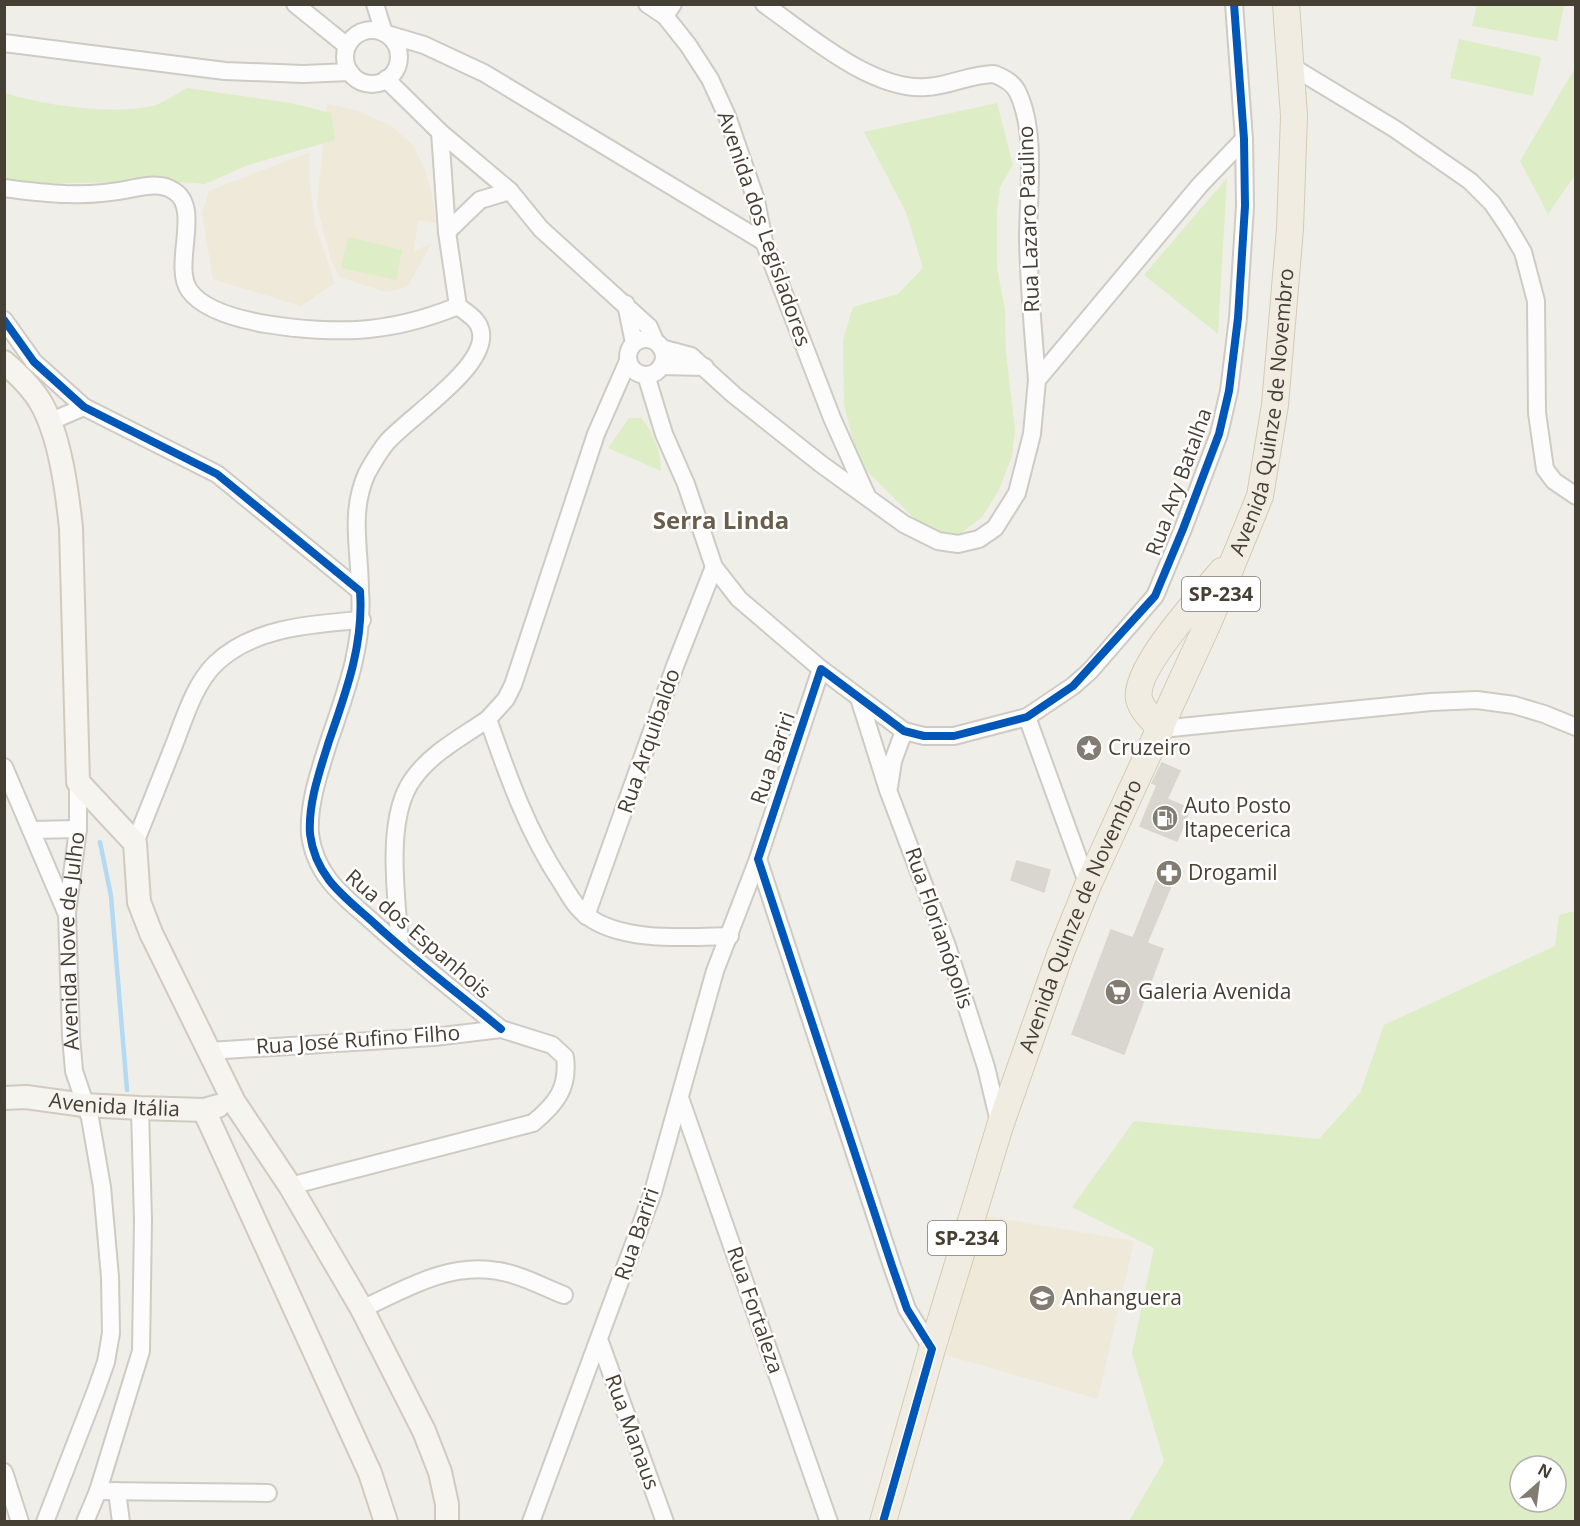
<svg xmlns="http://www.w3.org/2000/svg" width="1580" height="1526" font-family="'Open Sans',sans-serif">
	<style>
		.education { fill: #efe9d9 }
		.green { fill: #ddedc5; fill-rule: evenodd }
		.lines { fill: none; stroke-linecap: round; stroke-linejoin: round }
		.stream { stroke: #b3d9f3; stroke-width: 4.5 }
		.building { fill: #d9d6d0; stroke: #d8d5cd; stroke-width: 1.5 }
		.street-casing { stroke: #cecbc5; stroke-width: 20 }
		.secondary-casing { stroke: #d0cbbe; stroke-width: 26 }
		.primary-casing { stroke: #d4cbb3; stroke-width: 28 }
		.street { stroke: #fdfcfc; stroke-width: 16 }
		.secondary { stroke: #f6f4ee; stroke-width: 22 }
		.primary { stroke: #f1ece2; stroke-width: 26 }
		.cycleway-casing { stroke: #fff; stroke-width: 11 }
		.cycleway { stroke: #0057b8; stroke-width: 8 }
		.labels { text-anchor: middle; stroke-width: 5; stroke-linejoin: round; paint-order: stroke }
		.shield { fill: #fff; stroke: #7e7970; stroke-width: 1.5 }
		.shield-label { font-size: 20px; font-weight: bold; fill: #463f33 }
		.street-label { font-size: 21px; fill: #463f33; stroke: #fff }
		.poi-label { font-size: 21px; fill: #463f33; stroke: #fff; text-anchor: start }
		.quarter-label { font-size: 24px; font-weight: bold; fill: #6a5d49; stroke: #fff }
	</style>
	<rect width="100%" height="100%" fill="#f0eee8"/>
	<path class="education" d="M327,104L355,110L391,126L412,144L424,167L432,194L436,223L418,220L414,251L432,243L407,287L386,292L339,277L331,260L317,206Z
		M310,152L309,176L315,224L335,283L301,306L213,279L202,214L209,191Z
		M986,1216L1134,1241L1098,1399L946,1355Z"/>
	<path class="green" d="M1477,5H1564L1557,41L1472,26Z
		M1459,39L1541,57L1533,96L1450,78Z
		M1575,68V175L1548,214L1520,161Z
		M187,88L291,103L331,113L335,140L248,165L205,184L166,181L26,184L5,182V93C41,105 122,117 158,104C168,100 178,93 187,88Z
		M997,103L1013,165L1000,187L997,212V268L1005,310L1006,353L1015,430L1012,456L999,490L982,517L955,538L919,523L859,463L844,405L843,340L853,307L898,294L923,268L906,212L864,132Z
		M1227,178L1218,334L1144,275Z
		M348,237L402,250L396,280L341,268Z
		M629,418H641C654,432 661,452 661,471L608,448Z
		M1575,911V1521H1129L1164,1461L1132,1353L1154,1248L1072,1207L1134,1121L1319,1139L1360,1093L1384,1025L1555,946L1559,915ZM1520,1466H1556V1502H1520Z"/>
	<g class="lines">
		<path class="stream" d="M100,842L111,896L127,1090"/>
	</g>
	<path class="building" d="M1162,763L1180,771L1167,799L1190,809L1177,841L1140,826L1157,785L1152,783Z
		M1017,861L1050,870L1044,892L1011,880Z
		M1156,881L1171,886L1147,943L1163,949L1124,1054L1072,1034L1111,930L1133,938Z"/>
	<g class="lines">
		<defs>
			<g id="street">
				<path d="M295,4L347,46"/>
				<path d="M375,4L384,33"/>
				<path d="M647,4L665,16"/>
				<path d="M673,4L665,16L688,45L710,79L727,116L756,200L764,242L832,418L867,496"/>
				<path d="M764,4C807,34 872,91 926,87C949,86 971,74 994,74C1004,78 1014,83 1018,93C1037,133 1028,196 1028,239C1029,286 1033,333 1037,380"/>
				<circle cx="372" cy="57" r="27"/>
				<path d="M387,34L424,45L484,73L764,242"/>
				<path d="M4,43L225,71L303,74L350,72"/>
				<path d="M1291,66L1395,129L1470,181L1492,203L1507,225L1523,252L1536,301L1537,413L1545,469L1554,481L1576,496"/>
				<path d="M386,79L440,132L510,191L541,229L649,327L655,341"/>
				<path d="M4,188C48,194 87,198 130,189C145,186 161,182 174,191C202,208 172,265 189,290C214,326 317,332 357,330C392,328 426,319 458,306"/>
				<path d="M447,232L480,200L510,191"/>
				<path d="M626,304L634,343"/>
				<path d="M4,320L34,362L84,407L217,474L360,591C364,644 346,692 329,741C320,770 308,803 310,834C312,850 319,867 329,880C342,897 360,910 375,924C415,961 459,994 501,1029"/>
				<circle cx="646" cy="357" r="18"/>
				<path d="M661,348L691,356L734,395L821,464L904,524L938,541L958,544L979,539L995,528L1017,493L1032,434L1037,380L1200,185L1244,139"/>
				<path d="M628,361L596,434L513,685L506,699L488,719C508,776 527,831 561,882C568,893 575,907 586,915C621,943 688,937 730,936"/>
				<path d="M661,366L705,367"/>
				<path d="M646,375L664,434L686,484L714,567L739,599L821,669L904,731L924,736H954L1027,717L1073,686L1090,671L1155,596L1183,529L1219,434L1229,391L1238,318L1245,206L1244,139L1234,4"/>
				<path d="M49,422L84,407"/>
				<path d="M360,591C360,550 349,512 367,473C373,462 379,452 387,442C409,417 486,368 481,333C480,320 468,314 458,306L447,232L440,132"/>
				<path d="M859,698L888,790L947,946L986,1067L1000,1126"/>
				<path d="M1027,717L1088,885"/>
				<path d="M1161,729L1431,702L1477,700L1514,705L1544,714L1576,727"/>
				<path d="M4,767L66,912"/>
				<path d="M889,787L893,761L904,731"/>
				<path d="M31,830L78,829"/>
				<path d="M135,843C148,811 161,778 174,745C185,717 194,685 215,664C253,627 313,624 362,620"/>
				<path d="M758,859L892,1266L907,1309L932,1349"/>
				<path d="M586,916L675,666L714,567"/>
				<path d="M400,946C397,900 384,818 413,779C431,753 462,737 488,719"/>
				<path d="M209,1051L434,1037L501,1029L552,1045L565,1057C569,1088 556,1104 533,1123L290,1186"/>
				<path d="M680,1098L829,1522"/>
				<path d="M362,1309C405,1289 449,1262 498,1271C520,1274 543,1287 564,1295"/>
				<path d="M600,1342L665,1522"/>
				<path d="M4,1472L20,1522"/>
				<path d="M98,1491L268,1493"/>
				<path d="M117,1491L121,1522"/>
				<path id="s1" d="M45,1522L95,1393L106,1362L111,1333L110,1277L102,1187L90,1118L74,1071L71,1036L67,913L78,829V782"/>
				<path d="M85,1522L98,1491L141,1351L143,1221L140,1108"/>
				<path d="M531,1522L653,1192L715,971L758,859L821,669"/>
			</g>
			<g id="secondary">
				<path d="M4,362C18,374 32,387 41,403C60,436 67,491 71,528L78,782L135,843L139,902L151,933L234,1102L290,1186L362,1309L424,1431L440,1472L447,1504V1522"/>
				<path id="s2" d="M4,1098L26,1097L84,1105L140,1108L204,1110L218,1106"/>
				<path d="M204,1110L370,1473L386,1522"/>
			</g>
			<g id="primary">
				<path d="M1161,729C1153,720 1142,711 1139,699C1133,669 1202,595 1222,571"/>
				<path id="s3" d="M883,1522L932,1349L1000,1126L1061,952L1088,885L1209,621L1260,496L1275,405L1290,229L1294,116L1286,4"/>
			</g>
		</defs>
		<use href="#street" class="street-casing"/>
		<use href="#secondary" class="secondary-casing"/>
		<use href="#primary" class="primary-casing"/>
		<use href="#street" class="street"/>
		<use href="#secondary" class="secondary"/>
		<use href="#primary" class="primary"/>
		<defs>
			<path id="cycleway" d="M4,320L34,362L84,407L217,474L360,591C364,644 346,692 329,741C320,770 308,803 310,834C312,850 319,867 329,880C342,897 360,910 375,924C415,961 459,994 501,1029
				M883,1522L932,1349L907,1309L892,1266L758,859L821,669L904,731L924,736H954L1027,717L1073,686L1155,596L1183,529L1219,434L1229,391L1238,318L1245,206L1244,139L1234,4"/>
		</defs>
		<use href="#cycleway" class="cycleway-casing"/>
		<use href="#cycleway" class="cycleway"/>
	</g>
	<defs>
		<symbol id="sight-disc" viewBox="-11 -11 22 22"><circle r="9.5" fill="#827c72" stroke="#fff"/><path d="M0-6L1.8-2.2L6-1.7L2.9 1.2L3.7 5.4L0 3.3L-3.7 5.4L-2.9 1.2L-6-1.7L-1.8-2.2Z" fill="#fff"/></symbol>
		<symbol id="fuel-disc" viewBox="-11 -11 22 22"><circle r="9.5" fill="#827c72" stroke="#fff"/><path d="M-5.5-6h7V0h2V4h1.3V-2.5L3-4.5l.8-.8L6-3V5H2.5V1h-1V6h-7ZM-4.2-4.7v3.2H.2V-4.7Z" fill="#fff"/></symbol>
		<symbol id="pharmacy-disc" viewBox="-11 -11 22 22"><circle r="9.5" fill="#827c72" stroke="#fff"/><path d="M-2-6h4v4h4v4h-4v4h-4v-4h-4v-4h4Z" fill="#fff"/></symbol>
		<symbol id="supermarket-disc" viewBox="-11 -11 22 22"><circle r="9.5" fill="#827c72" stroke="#fff"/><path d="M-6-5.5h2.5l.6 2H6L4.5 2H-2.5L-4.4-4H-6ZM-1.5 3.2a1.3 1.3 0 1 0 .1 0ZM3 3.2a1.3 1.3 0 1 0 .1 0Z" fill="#fff"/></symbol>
		<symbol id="university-disc" viewBox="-11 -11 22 22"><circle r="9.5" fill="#827c72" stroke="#fff"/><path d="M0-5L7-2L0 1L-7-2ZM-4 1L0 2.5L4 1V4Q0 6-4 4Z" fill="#fff"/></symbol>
	</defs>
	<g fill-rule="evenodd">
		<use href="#sight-disc" x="1074" y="733" width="30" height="30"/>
		<use href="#fuel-disc" x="1150" y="803" width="30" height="30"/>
		<use href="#pharmacy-disc" x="1154" y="858" width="30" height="30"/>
		<use href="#supermarket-disc" x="1103" y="977" width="30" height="30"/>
		<use href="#university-disc" x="1027" y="1283" width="30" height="30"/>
	</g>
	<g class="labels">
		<g class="shield">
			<rect x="1182" y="577" width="78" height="34" rx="4.5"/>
			<rect x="928" y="1221" width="78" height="34" rx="4.5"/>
		</g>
		<g class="shield-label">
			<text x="1221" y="601">SP-234</text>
			<text x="967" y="1245">SP-234</text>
		</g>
		<g class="street-label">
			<text transform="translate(1029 219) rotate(-92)" y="7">Rua Lazaro Paulino</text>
			<text transform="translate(764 229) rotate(71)" y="7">Avenida dos Legisladores</text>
			<text dy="7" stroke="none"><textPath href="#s3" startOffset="1178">Avenida Quinze de Novembro</textPath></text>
			<text transform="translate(1179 482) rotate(-70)" y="7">Rua Ary Batalha</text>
			<text transform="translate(649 741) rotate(-71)" y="7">Rua Arquibaldo</text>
			<text transform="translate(773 758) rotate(-71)" y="7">Rua Bariri</text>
			<text dy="7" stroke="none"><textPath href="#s3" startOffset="638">Avenida Quinze de Novembro</textPath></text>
			<text transform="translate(939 928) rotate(71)" y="7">Rua Florianópolis</text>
			<text transform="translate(418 934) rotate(41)" y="7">Rua dos Espanhois</text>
			<text dy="7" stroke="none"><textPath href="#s1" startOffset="597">Avenida Nove de Julho</textPath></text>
			<text transform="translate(358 1040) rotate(-4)" y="7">Rua José Rufino Filho</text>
			<text dy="7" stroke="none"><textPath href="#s2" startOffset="111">Avenida Itália</textPath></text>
			<text transform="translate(637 1234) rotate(-71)" y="7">Rua Bariri</text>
			<text transform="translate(755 1310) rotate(71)" y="7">Rua Fortaleza</text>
			<text transform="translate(632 1432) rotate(70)" y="7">Rua Manaus</text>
		</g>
		<g class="poi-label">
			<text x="1108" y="755">Cruzeiro</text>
			<text x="1184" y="813">Auto Posto<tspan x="1184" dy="24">Itapecerica</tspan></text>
			<text x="1188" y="880">Drogamil</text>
			<text x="1138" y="999">Galeria Avenida</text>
			<text x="1062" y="1305">Anhanguera</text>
		</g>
		<g class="quarter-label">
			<text x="721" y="529">Serra Linda</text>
		</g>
	</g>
	<rect width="1580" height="1526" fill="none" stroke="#463f33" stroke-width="12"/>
	<g transform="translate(1538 1484) rotate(28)"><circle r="28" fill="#ffffff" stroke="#b5b2ad" stroke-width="1.5"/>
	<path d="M0-4.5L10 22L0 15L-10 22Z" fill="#827c72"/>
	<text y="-9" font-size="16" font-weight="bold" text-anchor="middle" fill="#463f33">N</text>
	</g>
</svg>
